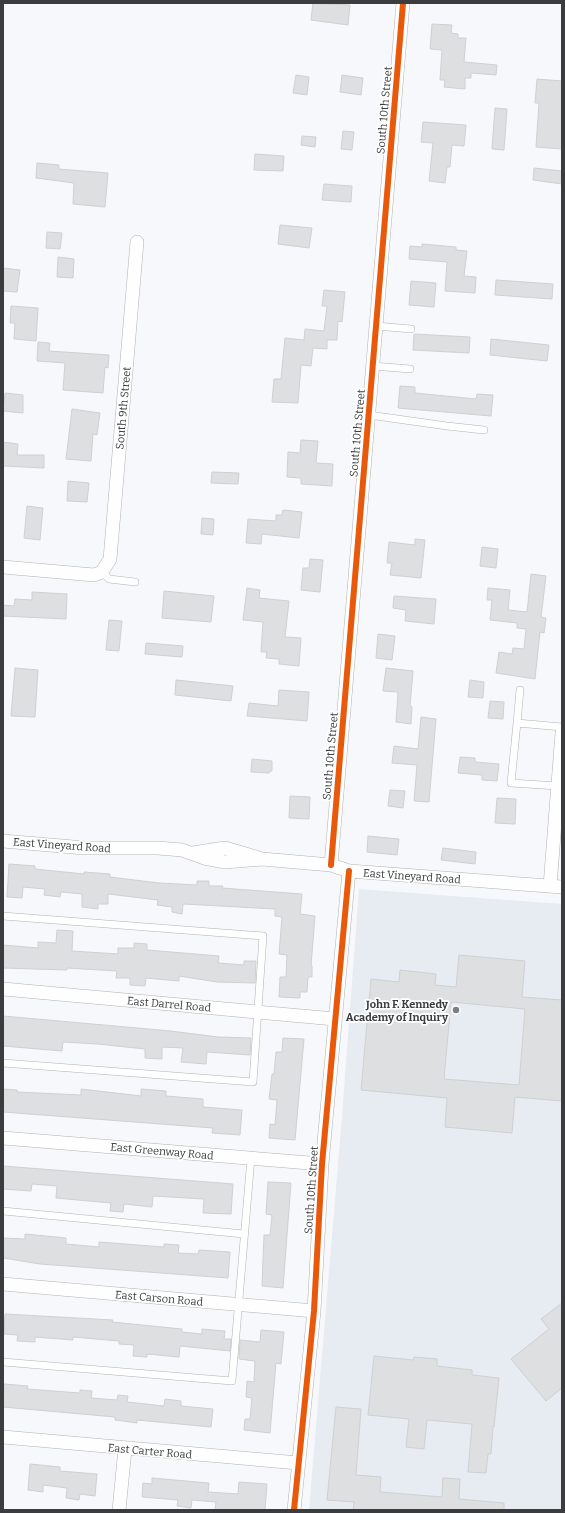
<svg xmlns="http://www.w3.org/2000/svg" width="565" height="1513" font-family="Bitter,serif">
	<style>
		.built { fill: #e7ebf2 }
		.building { fill: #dedfe1; stroke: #cfd0d2; fill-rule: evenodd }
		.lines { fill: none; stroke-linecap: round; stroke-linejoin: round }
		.lane-casing { stroke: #b1b2b4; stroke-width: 8 }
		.street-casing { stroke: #b1b2b4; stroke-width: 14 }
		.lane { stroke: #fefefe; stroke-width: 7 }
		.street { stroke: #fefefe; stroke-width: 13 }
		.cycleway-casing { stroke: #fff; stroke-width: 8 }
		.cycleway { stroke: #e8590c; stroke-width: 6 }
		.poi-dot { fill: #7d7e80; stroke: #fff; stroke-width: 1.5 }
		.labels { text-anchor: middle; stroke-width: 3.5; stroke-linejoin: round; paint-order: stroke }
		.street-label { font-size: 11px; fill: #3b3c3e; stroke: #fff }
		.poi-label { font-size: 11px; font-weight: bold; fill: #3b3c3e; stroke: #fff; text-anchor: end }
	</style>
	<rect width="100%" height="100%" fill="#f7f8fb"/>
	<path class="built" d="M359,889L562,904V1510H309L342,1116Z"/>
	<path class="building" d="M313,3L350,5L348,25L311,20Z
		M432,24L452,25L451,33L458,34V38H466L464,62L497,65L496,75L471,73V78H465V89L444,87L445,80H440L442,50L430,49Z
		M296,75L309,77L307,95L293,93Z
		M342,75L363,78L361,95L340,92Z
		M537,79L562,81V149L536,147L539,103H535Z
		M495,108L507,109L504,150L492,149Z
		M423,122L466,125L464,146L452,145L450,167H447L445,183L429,181L433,143L421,142Z
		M343,131L354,132L352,150L341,149Z
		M302,136L316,137L315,147L301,145Z
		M255,154L284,156L283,171L254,170Z
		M37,163L59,165V169L108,173L105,207L73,204L74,183L36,178Z
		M534,168L562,171V184L533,180Z
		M324,184L352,186L351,202L322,200Z
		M280,225L312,228L309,248L278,244Z
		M47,232L62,233L60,249L46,248Z
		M422,244L456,247V250L467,251L464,276L476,277L475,293L445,291L447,262L409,259L410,246L422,247Z
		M58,257L74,259L73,278L57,277Z
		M3,268L20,270L17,292L3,291Z
		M496,280L553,284L552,299L495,295Z
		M411,281L436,283L434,307L409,305Z
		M324,290L345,292L342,322L338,321L337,340H327V349L313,348L311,366L301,365L298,403L272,402L274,379H281L285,338L304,340L305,329L324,331L327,306H322Z
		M11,306L38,308L36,341L14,339L15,323H10Z
		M414,334L470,337L469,353L413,350Z
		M491,339L549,345L547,361L490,355Z
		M38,342L50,343L49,351L109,355L108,368L105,367L103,393L63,390L65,363L37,361Z
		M400,386L415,387V393L476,399L477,394L493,395L491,416L398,408Z
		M5,393L23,395V413L3,411Z
		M72,409L100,413L97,435L93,434L91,461L66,459Z
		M301,440L318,441L316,463L333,464L332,486L301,484V478L287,477L288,452L300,453Z
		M3,442L18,444L17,455H44V468L3,466Z
		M212,472L239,473L238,484L211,483Z
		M68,481L89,483L87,502L67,501Z
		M27,506L43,508L40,540L24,538Z
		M283,510L302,512L299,538L262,534L261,544L246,543L248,519L276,521V515H282Z
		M202,518L214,519L213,535L201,534Z
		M415,539L425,540L421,578L390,575L392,563H387L389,542L415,545Z
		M482,547L498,549L496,568L480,566Z
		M310,559L323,560L320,592L301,590L303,568H309Z
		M531,574L546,576L541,617L546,618L544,633L540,632L535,679L496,673L499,652L512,654L513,648L524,649L526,629L517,628V623L490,620L492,600H487L488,588L510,590L508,610L527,612Z
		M247,588L260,590L259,598L289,601L285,637L301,638L299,666L279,664V659L266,658L267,652H261L263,622L243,620Z
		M164,591L214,596L211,622L162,618Z
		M32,592L67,594L66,619L3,616V605L14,606L15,599L32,600Z
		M394,596L436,599L434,624L405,621L406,610L393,608Z
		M109,620L122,621L119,651L106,650Z
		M378,634L395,636L392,660L376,658Z
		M146,643L183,646L182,657L145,654Z
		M15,668L38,670L35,717L11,716Z
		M386,668L413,671L410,706L412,707L411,724L396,722L398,692L383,691Z
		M176,680L233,686L231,701L175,695Z
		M470,680L484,682L483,698L468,697Z
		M279,690L309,692L307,721L247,716L249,703L278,706Z
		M490,701L504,702L503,719L488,718Z
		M421,717L436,719L429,802L414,801L417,765L392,763L394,746L418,749Z
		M460,757L475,758V762L499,764L497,781L482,780V775L458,773Z
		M252,759L272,761V771H270L269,773L251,772Z
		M390,790L405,791L403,808L388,806Z
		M290,796L310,797L309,819L289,818Z
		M497,798L516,799L515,824L495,823Z
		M368,836L399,839L397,855L367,852Z
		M443,848L476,852L475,864L441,860Z
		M9,864L35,866V869L84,874V872L110,874V877L159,883L197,885V881H209V886H223L222,888L302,894L300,914L315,916L311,966H312V977H308L307,992H300V998L279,997L280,977H286L287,955L279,954L282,917L275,916V909L183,904L182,914L172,912V907L157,905L158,900L108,894V904H98V909L82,907V894L61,892L60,897L44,895L45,889L23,887L22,898L7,897Z
		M57,930L73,931L72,951L118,954V948H134V943L147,944V950L219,956L218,963L244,965V961H256L255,983L217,982L179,976V981L146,978L145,986L130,985V978H116L117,971L67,968V970L3,968V945L38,948V942L56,943Z
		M459,955L525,961L522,997L562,1000V1101L515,1097L512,1133L445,1127L447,1098L361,1090L371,979L399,982L400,970L436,974L435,985L456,987ZM451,1002L525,1009L519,1085L444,1079Z
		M3,1016L171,1031L218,1037L251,1038L250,1055L207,1052L206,1064L181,1062L183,1048L162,1047V1059L145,1058V1049L98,1044L63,1042L62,1051L3,1046Z
		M283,1038L304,1039L295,1140L269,1138L270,1124L275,1125L277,1100L269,1099L272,1074H274L276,1052H282Z
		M3,1089L17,1090V1092L81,1095V1089L141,1096V1089L166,1091V1096L203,1099V1107L242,1110L240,1135L212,1133L213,1128L3,1112Z
		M3,1166L233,1184L231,1214L203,1213L204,1199L153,1196L152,1207L124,1204L123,1212L110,1211L111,1203L56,1198L57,1186L32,1184L31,1191L3,1189Z
		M268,1182L291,1183L283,1288L262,1286L264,1235H270L272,1215L266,1214Z
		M25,1234L66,1238V1244L99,1247V1242L164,1247V1244L179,1245L178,1253L198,1254L199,1250L230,1252L228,1278L40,1264L3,1258V1238L25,1239Z
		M562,1303V1388L546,1401L511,1359L549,1329L541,1319Z
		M5,1314L113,1320L112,1322L182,1329V1332L202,1334V1329L225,1331L224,1339H231L230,1351L180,1346L179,1357L147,1354V1357L133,1356L134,1345L119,1344V1341L73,1337V1340L35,1337V1342L17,1341L18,1335L4,1334Z
		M261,1330L284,1332L281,1364L276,1363L270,1433L244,1430L245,1419H250L252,1398L246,1397L247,1381L254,1382L255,1361L239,1359L240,1340L260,1342Z
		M374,1356L413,1360L414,1357L437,1359V1366L472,1370V1375L499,1378L494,1427L493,1426L491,1454H488L486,1473L468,1472L472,1424L427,1420L424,1449L406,1447L409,1419L368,1415Z
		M4,1384L28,1386L27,1389L80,1393V1390L92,1391L91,1398L117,1400L118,1395L128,1396L127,1402L164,1406L165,1399L181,1401V1406L213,1409L211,1427L137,1420V1423L115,1420V1417L3,1407Z
		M336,1407L361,1409L356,1475L381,1477L380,1492L442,1497L443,1478L460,1479L459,1499L504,1503V1510H353L354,1502L327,1500Z
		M30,1464L60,1467V1471L97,1474L95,1496L80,1494L79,1500L66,1498L67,1488L43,1485V1492L28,1490Z
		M152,1478L209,1483L208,1492L238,1494L239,1482L267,1484L265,1510H215L216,1502L192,1500L191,1508L177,1506L178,1500L142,1497L143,1483L152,1484Z"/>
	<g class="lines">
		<defs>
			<path id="lane" d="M376,326L411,329
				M373,366L410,369
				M369,415L447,426L484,430
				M102,572L109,579L135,582
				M517,723L520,690
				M558,786L511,783L517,723L562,727
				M3,916L263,936L253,1082L3,1063
				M3,1211L244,1234
				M3,1362L232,1381L251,1158"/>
			<path id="street" d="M3,567L94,575L102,572L110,559L137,242
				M3,841L85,848H158L182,850L204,858L225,862L262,859L331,865L349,871L562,887
				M193,853L225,848L259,858
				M331,865L403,3
				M550,886L562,733
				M3,989L335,1019
				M3,1138L322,1164
				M3,1284L314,1311
				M3,1437L298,1463
				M119,1510L125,1449
				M294,1510L314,1311L322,1164L349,871"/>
		</defs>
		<use href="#lane" class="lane-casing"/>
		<use href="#street" class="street-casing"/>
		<use href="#lane" class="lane"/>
		<use href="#street" class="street"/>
		<defs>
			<path id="cycleway" d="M331,865L403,3
				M294,1510L314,1311L322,1164L349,871"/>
		</defs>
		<use href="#cycleway" class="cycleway-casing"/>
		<use href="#cycleway" class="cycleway"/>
	</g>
	<circle class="poi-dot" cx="456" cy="1010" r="4"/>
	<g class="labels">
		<g class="street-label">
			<text transform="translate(384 110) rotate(-85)" y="4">South 10th Street</text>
			<text transform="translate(123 408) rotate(-85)" y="4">South 9th Street</text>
			<text transform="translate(357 433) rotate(-85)" y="4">South 10th Street</text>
			<text transform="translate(330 756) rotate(-85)" y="4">South 10th Street</text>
			<text transform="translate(62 845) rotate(4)" y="4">East Vineyard Road</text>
			<text transform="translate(412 876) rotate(4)" y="4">East Vineyard Road</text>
			<text transform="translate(169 1004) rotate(5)" y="4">East Darrel Road</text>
			<text transform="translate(162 1151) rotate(5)" y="4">East Greenway Road</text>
			<text transform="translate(311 1190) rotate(-86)" y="4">South 10th Street</text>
			<text transform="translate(159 1298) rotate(5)" y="4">East Carson Road</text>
			<text transform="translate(150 1451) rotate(5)" y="4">East Carter Road</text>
		</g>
		<g class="poi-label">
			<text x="448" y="1008">John F. Kennedy<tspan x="448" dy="13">Academy of Inquiry</tspan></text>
		</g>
	</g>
	<rect width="565" height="1513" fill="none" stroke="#3b3c3e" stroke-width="8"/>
</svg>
